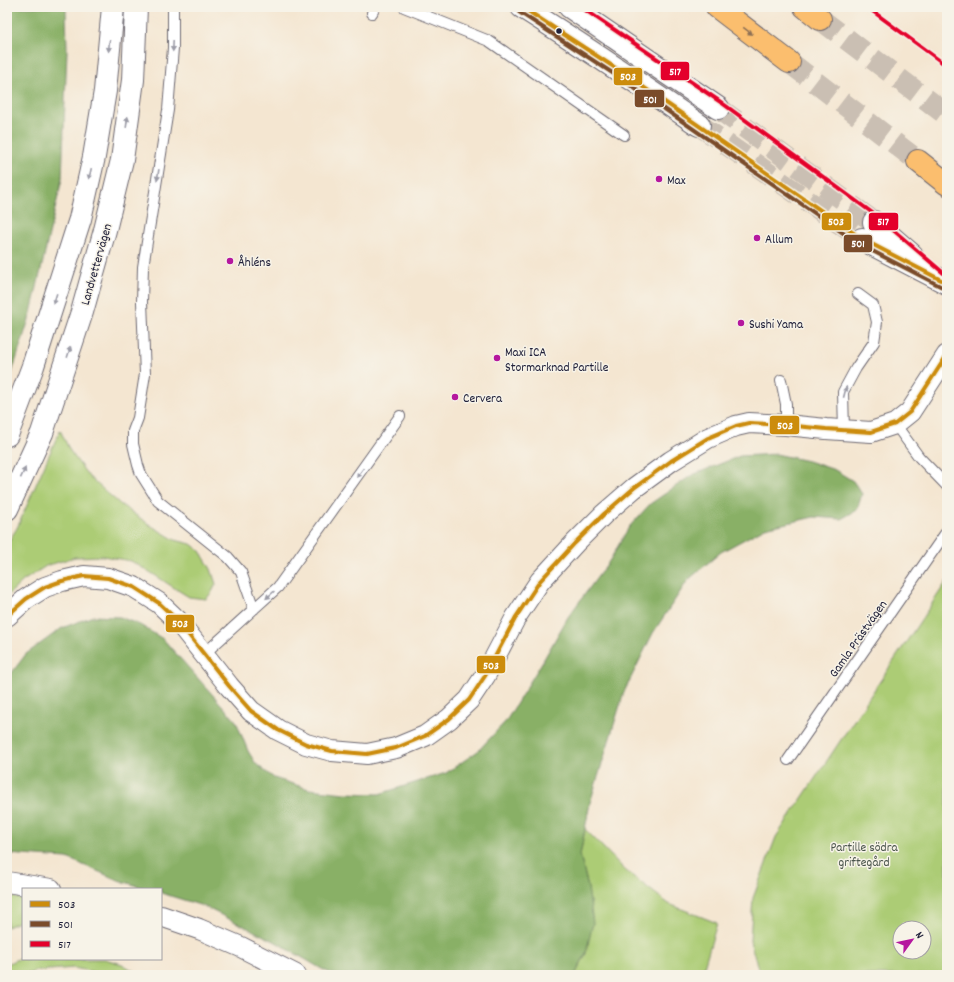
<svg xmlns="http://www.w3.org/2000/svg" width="954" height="982" font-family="Dekko,sans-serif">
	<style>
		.green { fill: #accc74; stroke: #677758; fill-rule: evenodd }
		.forest { fill: #89b066; stroke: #566950 }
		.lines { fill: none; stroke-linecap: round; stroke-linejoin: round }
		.tertiary-tunnel { stroke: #cabfb3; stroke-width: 22; stroke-dasharray: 22 11; stroke-linecap: butt }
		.motorway-tunnel { stroke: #cabfb3; stroke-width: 22; stroke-dasharray: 22 11; stroke-linecap: butt }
		.service-casing { stroke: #6c6770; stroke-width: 12 }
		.minor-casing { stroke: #6c6770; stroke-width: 22 }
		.tertiary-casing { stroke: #6c6770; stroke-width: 24 }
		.motorway-casing { stroke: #6c6770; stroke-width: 24 }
		.service { stroke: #fff; stroke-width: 10 }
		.minor { stroke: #fff; stroke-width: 20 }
		.tertiary { stroke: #fff; stroke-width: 22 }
		.motorway { stroke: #fbbe6e; stroke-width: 22 }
		.bus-1-casing { stroke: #f7f3e8; stroke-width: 7 }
		.bus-2-casing { stroke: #f7f3e8; stroke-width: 7 }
		.bus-3-casing { stroke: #f7f3e8; stroke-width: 7 }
		.bus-1 { stroke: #cc8c0c; stroke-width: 4 }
		.bus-2 { stroke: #7a4b2a; stroke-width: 4 }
		.bus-3 { stroke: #e4002b; stroke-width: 4 }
		.oneway { fill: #8e7054 }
		.oneway2 { fill: #9c9ca7 }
		.bus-dot { fill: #22223b; stroke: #f7f3e8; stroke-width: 1.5 }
		.poi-dot { fill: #b5179e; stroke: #f7f3e8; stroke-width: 1.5 }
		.labels { text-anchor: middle; stroke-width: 3; stroke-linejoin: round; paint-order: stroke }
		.poi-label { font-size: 13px; fill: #22223b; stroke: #f7f3e8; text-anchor: start }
		.street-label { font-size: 13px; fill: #22223b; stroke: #f7f3e8 }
		.park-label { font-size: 13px; fill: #4b554c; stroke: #f7f3e8 }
		.line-badge { stroke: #f7f3e8; stroke-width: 1.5 }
		.badge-label { font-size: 11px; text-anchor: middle; font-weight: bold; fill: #fff }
	</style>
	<rect width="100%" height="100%" fill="#f7f3e8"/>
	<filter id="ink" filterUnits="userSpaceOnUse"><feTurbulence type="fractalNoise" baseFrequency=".025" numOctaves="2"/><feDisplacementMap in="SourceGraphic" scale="8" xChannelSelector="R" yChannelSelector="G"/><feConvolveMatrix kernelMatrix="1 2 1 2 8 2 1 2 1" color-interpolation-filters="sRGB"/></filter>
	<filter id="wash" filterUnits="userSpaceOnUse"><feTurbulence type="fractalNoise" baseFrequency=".012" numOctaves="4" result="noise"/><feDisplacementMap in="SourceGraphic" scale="16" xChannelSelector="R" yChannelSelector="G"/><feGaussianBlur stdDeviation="0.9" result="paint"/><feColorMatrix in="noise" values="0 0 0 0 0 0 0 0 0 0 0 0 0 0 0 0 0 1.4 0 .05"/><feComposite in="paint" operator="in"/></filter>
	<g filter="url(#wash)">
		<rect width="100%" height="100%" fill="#f4e6d1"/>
		<path class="green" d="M60,430L70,451L89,477L120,504L150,525L175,540L191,544L200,551L211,569L216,584L212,592L206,599L189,597L176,589L153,574L131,561L103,556L75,557L46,566L23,581L7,596V544L17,528Z
			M947,581V975H761L759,972L750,941L753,898L776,837ZM900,928H924V952H900Z
			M585,829L626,871L669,904L717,923L703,970L700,975H575L586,953L588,887L580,855Z
			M7,896L23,899V920L7,927Z
			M23,958V959H105L122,964L141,975H108L74,968L36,971L24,975H7V964L15,960Z"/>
		<path class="forest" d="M7,7H66L67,50L62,179L31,313L7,388Z
			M776,454L808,461L835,470L853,481L862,494L857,510L841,519L814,517L765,528L721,552L688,580L653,633L624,692L590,803L580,855L588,887L593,923L586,953L575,975H334L320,968L274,941L203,906L161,893V889H148L118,880L67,858L7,854V679L26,654L62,628L93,616L120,617L140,625L163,639L236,721L248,751L256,764L274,778L309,789L345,793L379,794L446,773L478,751L506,721L544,659L568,617L610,560L629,527L650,504L692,475L740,456Z"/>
	</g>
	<g filter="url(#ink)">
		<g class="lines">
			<path class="tertiary-tunnel" d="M718,108L874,222
				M699,125L862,239"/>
			<path class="motorway-tunnel" d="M820,19L947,115
				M789,62L918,161"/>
			<defs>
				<path id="service" d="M173,7V48L168,110L143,267L142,302L145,374L138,418L133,431V444L138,465L141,474L158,501L228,557L241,572L254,609
					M404,7L489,41L624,135
					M372,13L375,7
					M781,380L786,404V425
					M895,424L919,457L947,486
					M844,431L843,392L856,368L874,342L877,322L873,305L858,294
					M204,654L278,587L400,416
					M788,760L947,531"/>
				<path id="minor" d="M7,616L26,599L45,587L62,581L84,576L108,578L134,587L159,603L177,620L229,686L251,711L278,730L306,744L332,751L367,754L396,748L425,736L449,719L469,700L485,676L516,617L540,581L575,543L604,514L634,488L671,461L708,438L736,426L749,423L786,425L826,429L871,432L895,424L910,412L947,355
					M7,882L51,889
					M161,916L199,929L241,947L296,975"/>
				<path id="tertiary" d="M522,7C582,45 641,85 699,125
					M570,7L718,108
					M874,222L912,255
					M862,239L947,283
					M7,435L33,366L80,219L94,157L105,91L113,7
					M7,509L42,433L82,312L105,230L122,160L133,80L136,7"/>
				<path id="motorway" d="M717,7L789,62
					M805,7L820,19
					M918,161L947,184"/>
			</defs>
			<use href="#service" class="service-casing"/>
			<use href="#minor" class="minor-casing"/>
			<use href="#tertiary" class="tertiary-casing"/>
			<use href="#motorway" class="motorway-casing"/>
			<use href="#service" class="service"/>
			<use href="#minor" class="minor"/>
			<use href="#tertiary" class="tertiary"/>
			<use href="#motorway" class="motorway"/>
			<defs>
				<path id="bus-1" d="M522,7L620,71L862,239L947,283
					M7,616L26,599L45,587L62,581L84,576L108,578L134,587L159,603L177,620L229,686L251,711L278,730L306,744L332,751L367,754L396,748L425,736L449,719L469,700L485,676L516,617L540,581L575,543L604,514L634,488L671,461L708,438L736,426L749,423L786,425L826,429L871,432L895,424L910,412L947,355"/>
				<path id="bus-2" d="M519,12L617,76L859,244L944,288"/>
				<path id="bus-3" d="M581,7L722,103L878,217L947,276
					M867,7L947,66"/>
			</defs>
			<use href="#bus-1" class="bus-1-casing"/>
			<use href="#bus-2" class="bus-2-casing"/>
			<use href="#bus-3" class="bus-3-casing"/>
			<use href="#bus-1" class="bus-1"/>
			<use href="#bus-2" class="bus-2"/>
			<use href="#bus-3" class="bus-3"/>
		</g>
		<defs><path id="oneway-solid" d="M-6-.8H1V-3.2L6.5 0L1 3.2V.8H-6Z"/></defs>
		<use class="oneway" href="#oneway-solid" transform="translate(748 31) rotate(37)"/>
		<g class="oneway2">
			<use href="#oneway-solid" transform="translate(109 46) rotate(95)"/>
			<use href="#oneway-solid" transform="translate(173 46) rotate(92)"/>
			<use href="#oneway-solid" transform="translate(127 122) rotate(-82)"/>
			<use href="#oneway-solid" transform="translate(90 174) rotate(103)"/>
			<use href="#oneway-solid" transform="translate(158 175) rotate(99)"/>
			<use href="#oneway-solid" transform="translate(55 299) rotate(108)"/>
			<use href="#oneway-solid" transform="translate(69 352) rotate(-72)"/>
			<use href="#oneway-solid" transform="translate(845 392) rotate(-75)"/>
			<use href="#oneway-solid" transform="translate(23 473) rotate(-65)"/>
			<use href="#oneway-solid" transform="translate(360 473) rotate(125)"/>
			<use href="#oneway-solid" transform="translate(270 595) rotate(138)"/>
		</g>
	</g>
	<circle class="bus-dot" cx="559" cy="31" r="3.5"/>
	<g class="poi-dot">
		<circle cx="659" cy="179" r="4"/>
		<circle cx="757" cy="238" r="4"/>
		<circle cx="230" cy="261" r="4"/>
		<circle cx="741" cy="323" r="4"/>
		<circle cx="497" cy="358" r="4"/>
		<circle cx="455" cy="397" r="4"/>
	</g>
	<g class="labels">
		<g class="poi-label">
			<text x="667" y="184">Max</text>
			<text x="765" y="243">Allum</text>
			<text x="238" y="266">Åhléns</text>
			<text x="749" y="328">Sushi Yama</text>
			<text x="505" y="356">Maxi ICA<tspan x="505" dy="15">Stormarknad Partille</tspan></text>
			<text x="463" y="402">Cervera</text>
		</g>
		<g class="street-label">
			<text transform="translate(95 264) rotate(-74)" y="5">Landvettervägen</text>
			<text transform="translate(857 638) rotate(-55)" y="5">Gamla Prästvägen</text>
		</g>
		<g class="park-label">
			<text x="864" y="851">Partille södra<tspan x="864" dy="15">griftegård</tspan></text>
		</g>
	</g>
	<g class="line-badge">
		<rect x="660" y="61" width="30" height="20" rx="4" fill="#e4002b"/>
		<rect x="613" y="67" width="30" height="19" rx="4" fill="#cc8c0c"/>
		<rect x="634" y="89" width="31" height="19" rx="4" fill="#7a4b2a"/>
		<rect x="821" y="212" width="31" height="19" rx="4" fill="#cc8c0c"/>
		<rect x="868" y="212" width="31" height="19" rx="4" fill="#e4002b"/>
		<rect x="843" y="234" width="30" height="19" rx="4" fill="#7a4b2a"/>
		<rect x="769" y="415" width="31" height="20" rx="4" fill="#cc8c0c"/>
		<rect x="165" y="614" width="30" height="19" rx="4" fill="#cc8c0c"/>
		<rect x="476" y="655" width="30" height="19" rx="4" fill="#cc8c0c"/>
	</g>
	<g class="badge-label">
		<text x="675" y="75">517</text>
		<text x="628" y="80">503</text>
		<text x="650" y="103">501</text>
		<text x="836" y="225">503</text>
		<text x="883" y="225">517</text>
		<text x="858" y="247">501</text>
		<text x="785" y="429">503</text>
		<text x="180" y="627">503</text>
		<text x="491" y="669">503</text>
	</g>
	<rect width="954" height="982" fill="none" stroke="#f7f3e8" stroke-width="24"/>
	<rect x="22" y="888" width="140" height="72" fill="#f7f3e8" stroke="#a29fa3"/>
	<rect x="30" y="901" width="20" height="6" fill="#cc8c0c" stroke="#a29fa3"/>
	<text x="58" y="908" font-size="12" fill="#22223b">503</text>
	<rect x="30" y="921" width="20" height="6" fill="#7a4b2a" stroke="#a29fa3"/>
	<text x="58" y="928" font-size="12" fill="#22223b">501</text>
	<rect x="30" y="941" width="20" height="6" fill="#e4002b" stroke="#a29fa3"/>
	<text x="58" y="948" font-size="12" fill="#22223b">517</text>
	<g transform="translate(912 940) rotate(57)"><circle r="19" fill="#f7f3e8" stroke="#a29fa3"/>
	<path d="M0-3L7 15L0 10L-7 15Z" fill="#b5179e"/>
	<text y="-6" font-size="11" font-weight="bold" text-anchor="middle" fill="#22223b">N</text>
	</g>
</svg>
